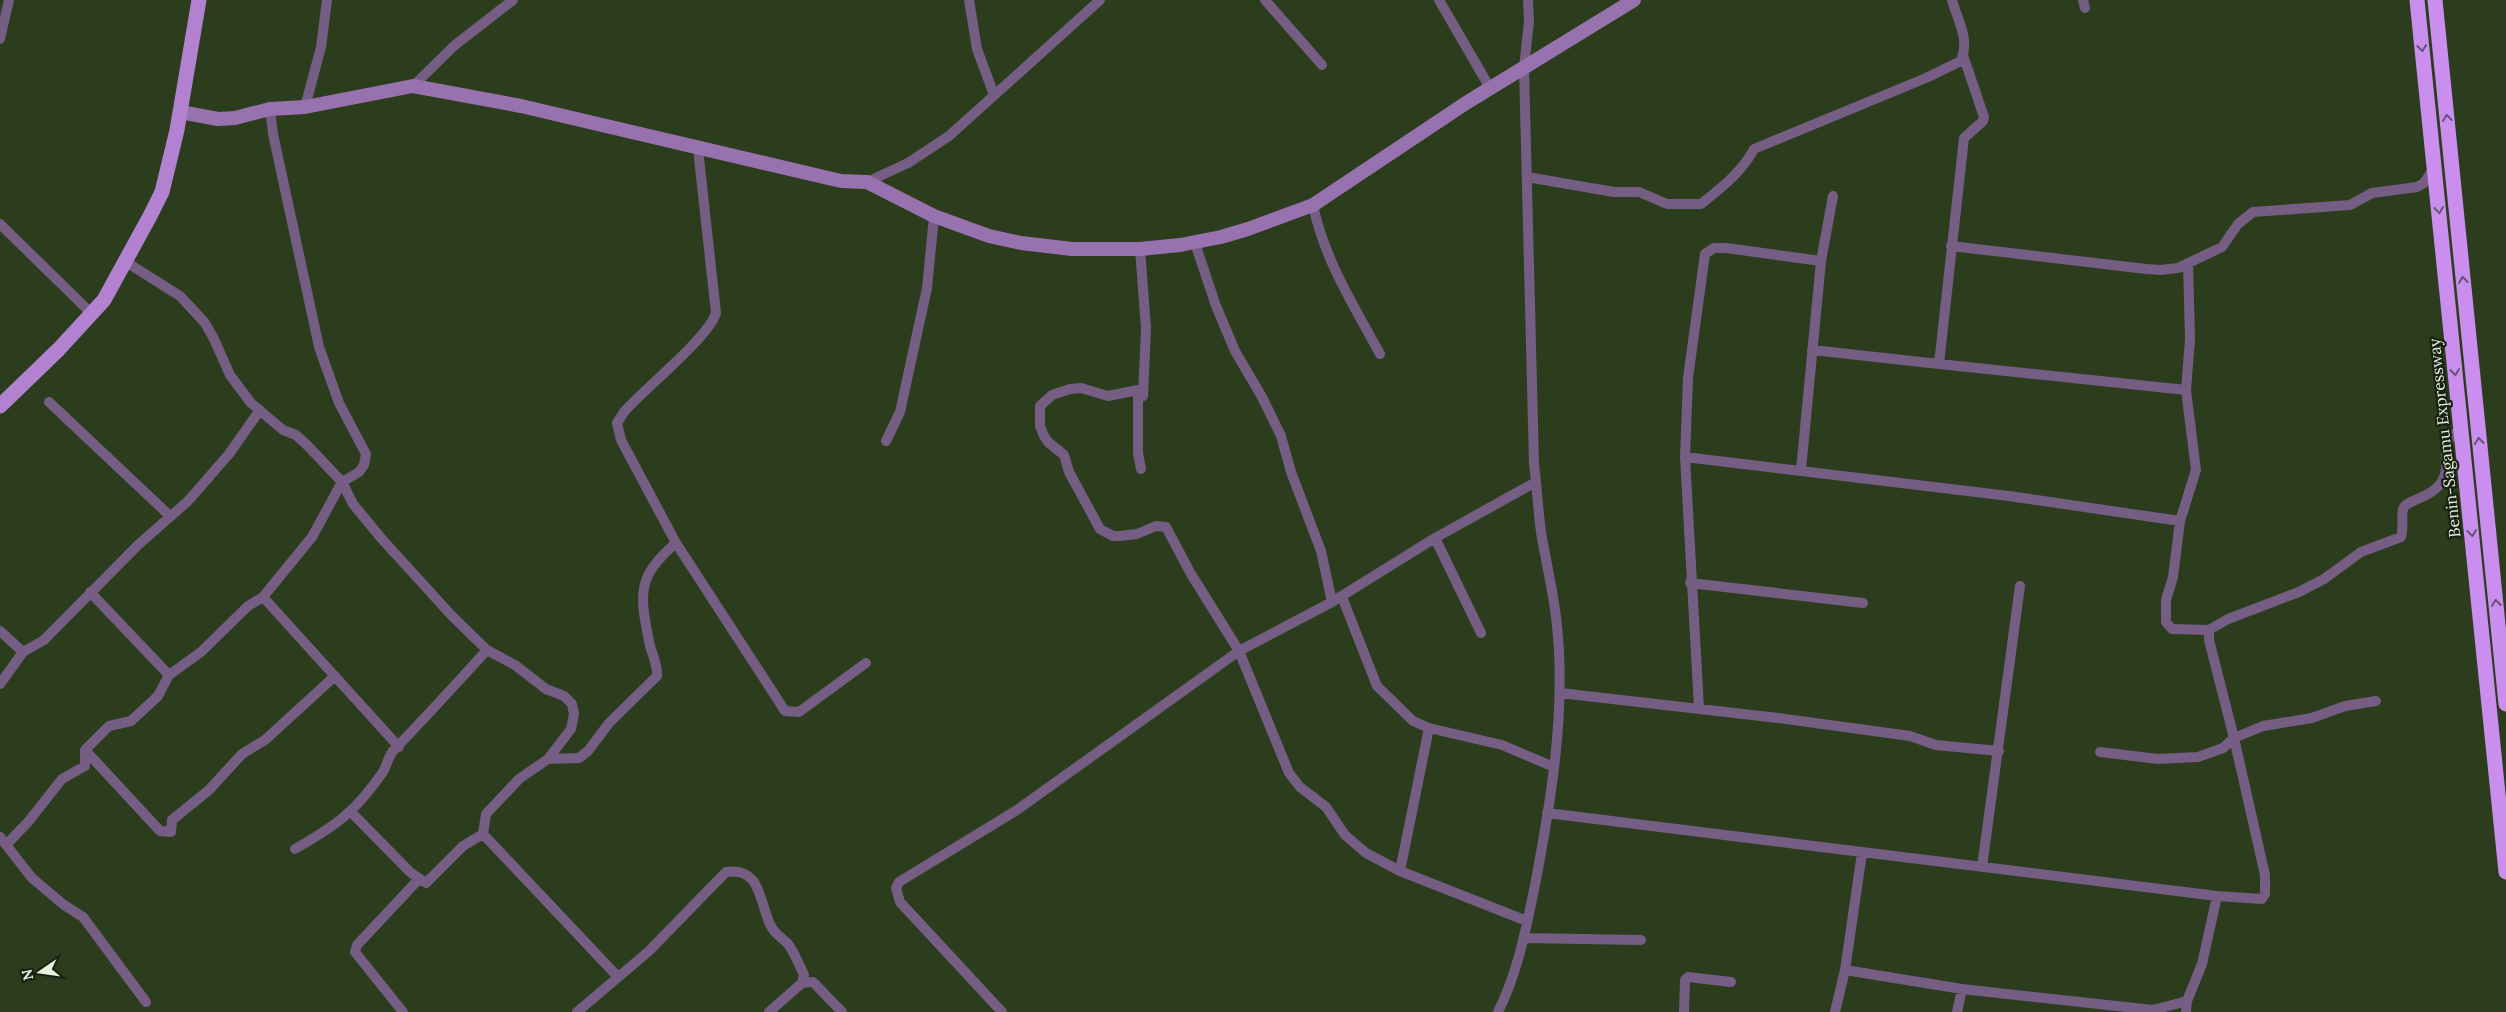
<svg xmlns="http://www.w3.org/2000/svg" width="2506" height="1012" font-family="Lora,serif">
	<style>
		.lines { fill: none; stroke-linecap: round; stroke-linejoin: round }
		.street { stroke: #755d84; stroke-width: 10 }
		.secondary { stroke: #9872af; stroke-width: 14 }
		.primary { stroke: #b281d0; stroke-width: 15 }
		.highway { stroke: #ca8eee; stroke-width: 15 }
		.oneway { stroke: #695276 }
		.labels { text-anchor: middle; stroke-width: 4.5; stroke-linejoin: round; paint-order: stroke }
		.street-label { font-size: 16px; fill: #e7f3df; stroke: #192113 }
	</style>
	<rect width="100%" height="100%" fill="#2b3d1c"/>
	<g class="lines">
		<path class="street" d="M969,0L977,49L994,95
			M1265,0L1322,65
			M1439,0L1490,88
			M2083,0L2085,8
			M0,39L9,0
			M413,86L455,45L513,0
			M305,107L321,47L327,0
			M698,149L716,313C709,337 643,390 624,412L617,423L621,440L676,543L785,711L799,712L866,663
			M1527,177L1614,192H1639L1667,204H1701C1721,188 1742,172 1754,149L1926,78L1961,61C1970,38 1958,22 1952,0
			M867,182L908,163L949,136L1100,0
			M1313,205C1324,259 1354,306 1380,354
			M0,224L92,314
			M1195,243L1216,306L1235,351L1262,397L1281,436L1291,472L1321,551L1332,602
			M1951,246L2146,269L2161,270L2178,268L2222,247L2238,224L2253,212L2350,205L2372,193L2417,187L2424,183L2434,168
			M1140,249L1146,328L1143,396L1138,390V453L1141,469
			M126,262L180,296L194,311L205,323L214,339L230,375L251,403L283,430L296,435L308,446L342,482L353,504L381,538L452,616L487,650L515,665L546,689L564,696L572,704L574,714L571,729L548,759
			M1812,350L1939,364L1964,138L1983,121L1984,117L1963,55
			M1939,364L2186,390
			M1138,390L1108,396L1081,388L1070,389L1052,395L1040,406V426L1044,436L1048,442L1064,455L1069,472L1100,529L1113,536H1120L1137,534L1156,526L1166,527L1191,574L1239,651L1289,773L1300,787L1326,807L1345,835L1366,853L1400,871L1527,921
			M49,402L170,516
			M886,441L900,412L927,288L934,216
			M1685,457L2009,496L2180,521
			M1801,470L1821,261L1833,196
			M1435,538L1481,633
			M1690,583L1863,603
			M90,592L169,675
			M263,597L399,747
			M1342,597L1377,686L1413,721L1429,728L1502,745L1554,767
			M2209,630L2228,619L2299,592L2324,579L2361,552L2401,537C2404,528 2401,518 2403,509C2406,499 2436,498 2444,477C2452,456 2436,444 2461,429
			M0,631L23,652
			M0,684L23,652L44,640L138,545L188,501L229,454L260,410
			M1560,693L1778,718L1910,736L1936,745L1999,751
			M1699,708L1685,457L1688,378L1705,254L1714,248H1726L1821,261
			M85,750L160,831L171,832L172,820L209,790L242,754L265,740L335,676
			M2100,752L2158,759L2198,757L2223,748L2234,738L2263,726L2312,718L2345,706L2376,701
			M352,813L410,872L426,883L463,846L483,834L486,814L519,779L548,759L579,758L588,751L609,723L657,676C658,666 653,656 650,646C640,596 635,578 676,543
			M1547,813L2217,896L2262,899L2265,894V875L2234,738L2209,640V630L2172,629L2166,622V600L2173,577L2180,521L2196,470L2186,390L2190,339L2188,263
			M483,834L618,977
			M0,837L32,878L64,905L83,917L146,1002
			M6,845L28,822L62,779L85,766V750L109,726L131,721L158,696L169,675L201,652L248,606L263,597L312,537L342,482L359,472L364,465L366,454L339,403L319,347L273,134L270,109
			M295,849C337,825 355,812 383,772C387,765 388,757 393,751C425,718 456,684 487,650
			M1982,867L2020,586
			M1400,871L1429,728
			M1524,938L1641,940
			M1845,970L1962,989L2153,1010L2187,1001
			M403,1012L355,952L357,945L419,879
			M577,1012L649,951L726,872C763,866 759,906 772,928C776,935 783,938 788,944C795,953 799,965 804,975L802,983
			M769,1012L802,983L813,982L842,1012
			M1002,1012L900,902L896,888L899,882L1017,810L1239,651L1332,602L1435,538L1536,482
			M1498,1012C1518,972 1526,929 1535,885C1551,801 1566,712 1557,626C1554,594 1546,563 1541,532C1538,510 1537,487 1534,464L1524,68L1529,21L1528,0
			M1684,1012L1685,980L1688,977L1731,982
			M1835,1012L1845,970L1862,853
			M1957,1012L1962,989
			M2186,1012L2187,1001L2202,964L2217,896"/>
		<path class="secondary" d="M180,112L218,119L235,118L270,109L305,107L413,86L521,106L841,181L867,182L934,216L989,236L1021,243L1072,249H1140L1180,245L1221,237L1248,229L1313,205L1466,103L1634,0"/>
		<path class="primary" d="M0,406L59,349L104,300L150,216L162,192L177,130L199,0"/>
		<path class="highway" d="M2417,0L2506,872
			M2435,0L2506,704"/>
	</g>
	<defs><path id="oneway-chevron" d="M-2-3.5L2.5 0L-2 3.5" fill="none" stroke-width="1.6" stroke-linecap="round" stroke-linejoin="round" transform="scale(1.25)"/></defs>
	<g class="oneway">
		<use href="#oneway-chevron" transform="translate(2422 48) rotate(84)"/>
		<use href="#oneway-chevron" transform="translate(2447 118) rotate(-96)"/>
		<use href="#oneway-chevron" transform="translate(2439 210) rotate(84)"/>
		<use href="#oneway-chevron" transform="translate(2463 280) rotate(-96)"/>
		<use href="#oneway-chevron" transform="translate(2455 372) rotate(84)"/>
		<use href="#oneway-chevron" transform="translate(2479 441) rotate(-96)"/>
		<use href="#oneway-chevron" transform="translate(2472 533) rotate(84)"/>
		<use href="#oneway-chevron" transform="translate(2496 603) rotate(-96)"/>
	</g>
	<g class="labels">
		<g class="street-label">
			<text transform="translate(2444 438) rotate(-96)" y="6">Benin-Sagamu Expressway</text>
		</g>
	</g>
	<g transform="translate(40 972) rotate(257)" stroke="#192113" stroke-width="4" paint-order="stroke">
	<path d="M0-4L9 19L0 12L-9 19Z" fill="#e7f3df"/>
	<text y="-8" font-size="14" font-weight="bold" text-anchor="middle" fill="#e7f3df">N</text>
	</g>
</svg>
